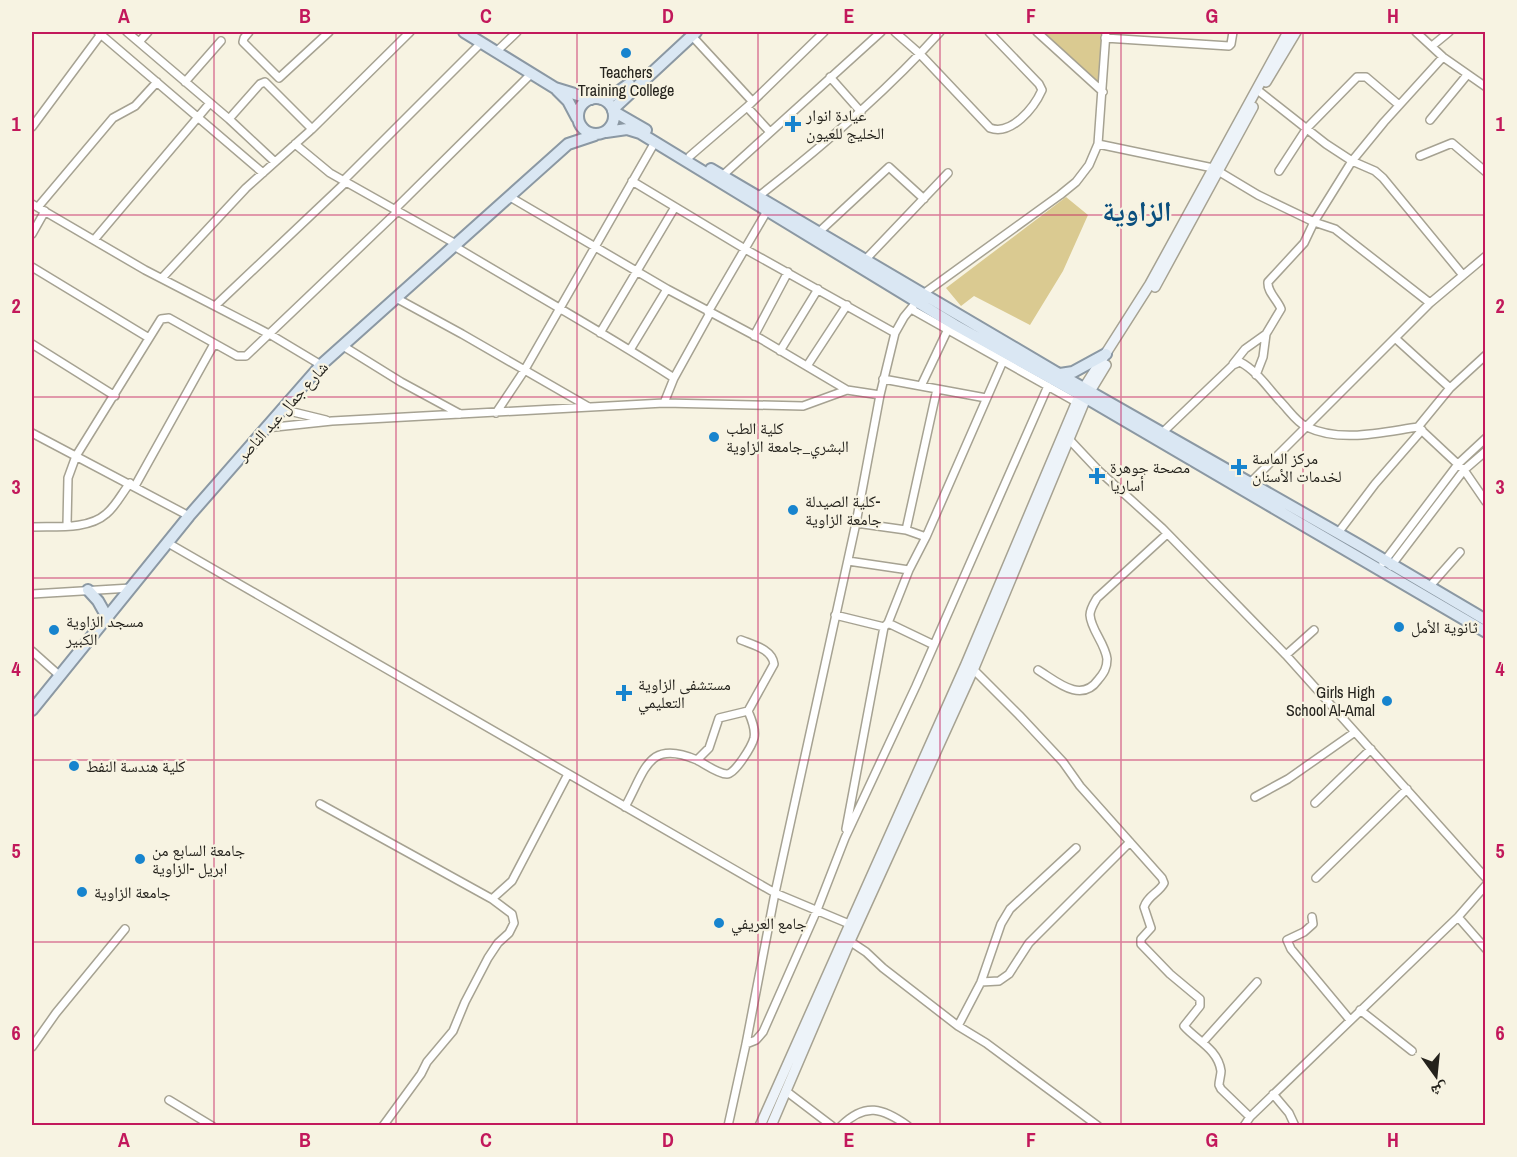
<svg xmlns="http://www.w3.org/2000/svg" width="1517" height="1157" font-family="'Archivo Narrow','Noto Naskh Arabic',sans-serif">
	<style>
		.green { fill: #daca91 }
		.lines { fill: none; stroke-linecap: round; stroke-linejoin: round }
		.minor-casing { stroke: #a6a292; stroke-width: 10 }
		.secondary-casing { stroke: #a6a292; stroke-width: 12 }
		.primary-casing { stroke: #8b98a3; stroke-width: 14 }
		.minor { stroke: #fff; stroke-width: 7 }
		.secondary { stroke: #edf3f9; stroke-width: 9 }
		.primary { stroke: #dae7f3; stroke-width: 10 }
		.grid { fill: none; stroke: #c2185b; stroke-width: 1.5; stroke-opacity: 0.55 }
		.poi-dot { fill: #1784ce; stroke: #f7f3e2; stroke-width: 2 }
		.labels { text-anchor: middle; stroke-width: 4.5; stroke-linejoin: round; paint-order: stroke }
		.poi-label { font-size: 16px; fill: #24221c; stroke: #f7f3e2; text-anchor: start }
		.street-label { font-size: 16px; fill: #24221c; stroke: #f7f3e2 }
		.town-label { font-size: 28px; font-weight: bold; fill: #0b4f7e; stroke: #f7f3e2 }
		.neatline { fill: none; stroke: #c2185b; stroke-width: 2 }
		.grid-label { font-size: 20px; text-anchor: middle; font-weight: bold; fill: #c2185b }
	</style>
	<rect width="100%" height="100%" fill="#f7f3e2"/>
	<path class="green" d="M1039,32H1106L1103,92Z
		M1066,197L1088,215L1063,271L1030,325L974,296L961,306L946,288Z"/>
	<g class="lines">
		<defs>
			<path id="minor" d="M98,32L263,173
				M127,32L229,119L275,162
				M249,32L244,38L243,42L279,78L329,32
				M895,32L920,54L990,128C1011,136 1034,108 1042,90L1039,84L989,32
				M1037,32L1103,92
				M1416,32L1443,57L1486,87
				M692,36L752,101
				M1105,38L1229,46L1231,44L1233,32
				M139,42L148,32
				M1432,46L1449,32
				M496,52L517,32
				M830,77L861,112
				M185,82L221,41
				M1260,92L1326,144L1352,161L1375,171L1383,178L1462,274
				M747,107L769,131
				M229,119L260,84L265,82L312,129
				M1430,120L1467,75
				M32,127L101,34
				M295,144L330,173L456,244
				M1098,144L1213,168L1258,195L1314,222L1304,243L1268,282C1267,292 1277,299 1281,309L1266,334L1263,357L1256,375
				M690,156L747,107L824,32
				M1420,156L1452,143L1486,172
				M1279,171L1307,128L1357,77H1366L1399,105
				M722,176L881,32
				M344,180L481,43
				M632,181L745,249L895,333
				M759,196C823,146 885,93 940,32
				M510,197L667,289L761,339L847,390
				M32,204L145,270L271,335L321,365
				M38,207L113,118L135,106L157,82
				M395,209L531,74
				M819,232L889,167L924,199
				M32,234L45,211
				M94,240L210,103
				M454,246C527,290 603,332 674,378
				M866,259L948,173
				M32,267L149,338
				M162,278L246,188L312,129L410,32
				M396,298L462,334L587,406
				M1430,303L1335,229L1314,222L1352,161L1384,122L1443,57
				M215,306L346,182
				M911,309L1076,402
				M708,312L767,211
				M600,333L675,207
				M754,336L788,272
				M1395,338L1450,388
				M32,344L115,396
				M343,346L401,382L460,414
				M630,350L667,289
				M780,351L818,289
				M1233,364L1245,349L1266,334
				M807,366L847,305
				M883,379L986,398
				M921,386L948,329
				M664,403L674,378L710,313
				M281,409L326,420
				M496,413L524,371L655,142
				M1418,427L1450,388L1486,355
				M266,428L332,421L664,403L803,406L847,390L880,395
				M32,433L189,516
				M1162,433L1233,365L1240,362C1256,370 1268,388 1280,401C1288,409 1297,423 1307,427C1341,443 1383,432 1418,427L1464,470L1486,502
				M1066,436L1098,470L1162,528L1286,655L1486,878
				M1250,483L1430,303L1486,256
				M135,486L214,344
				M856,523L906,530L926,537
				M67,525L68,478L76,456L161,319L169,318L237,356H246L398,211
				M32,527C54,526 88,530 106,514C116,506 122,493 130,483
				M906,530L937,389
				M1338,533L1375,484L1422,430
				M168,543L775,893L854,926
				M848,561L909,570
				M1383,563L1458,464L1486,438
				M1391,566L1464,470L1486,451
				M1430,586L1460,552
				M32,594L131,588
				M835,615L884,627
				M888,623L934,645
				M32,651L60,676
				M1286,655L1314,630
				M970,666L1019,715L1063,762L1080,786L1162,878L1164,883C1159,893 1148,895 1144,907L1151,928L1141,939V944L1170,974L1200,999V1006L1184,1026C1196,1040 1218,1049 1221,1071C1221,1075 1219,1081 1219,1085L1221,1089L1250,1117
				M1038,670C1056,681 1081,704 1098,680C1104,673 1107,668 1107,659C1105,643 1091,630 1090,615C1090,609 1094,603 1097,598L1167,534
				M697,760C705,764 718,774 727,774C735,774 752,746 754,738C756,729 751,718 748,711
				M1255,797L1288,779L1355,732
				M1315,803L1371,749
				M320,804L492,899L512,881L568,774
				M625,807C646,769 648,739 697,760L709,748L719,718L748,711L774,664C772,649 753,645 741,640
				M846,829L884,627L888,623L909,570L926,537L1003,361
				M1316,878L1407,789
				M1312,917L1313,924L1304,932L1287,940L1291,949L1350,1020
				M1458,917L1486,949
				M848,940L866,952L883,968L958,1026L986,1043L1098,1126
				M981,982L999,981L1009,974L1029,943L1130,842
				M1360,1010L1412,1051
				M958,1026L981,982L1001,924L1010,909L1076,848
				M1203,1042L1257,982
				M746,1044L756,1040L763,1032L817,910L845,838L916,686L1048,386
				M32,1047L56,1013L125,929
				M786,1091L832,1126
				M1273,1094L1289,1113L1295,1126
				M169,1100L212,1126
				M383,1126L421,1074L427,1062L453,1031L465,1002L488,958L498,943L509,933L514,923L512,914L492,899
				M728,1126L746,1044L775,893L856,523L880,395L895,333L904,317L923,294L1060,195L1076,182L1089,165L1098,144L1106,32
				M841,1126C865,1102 883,1108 908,1126
				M1244,1126L1250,1117L1458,917L1486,885"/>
			<path id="secondary" d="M1266,82L1296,32
				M1155,287L1253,107
				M760,1126L966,664L1080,394L1150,284L1288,32
				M771,1126L850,941L974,668L1086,398L1106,365"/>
			<path id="primary" d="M464,32L555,88L591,99
				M557,90L568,101L577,118
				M578 116a18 18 0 1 1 36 0a18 18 0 1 1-36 0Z
				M601,99L612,96L629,84
				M613,109L696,32
				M613,111L646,130
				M606,132L627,129L640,133L955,325L1086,398L1486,632
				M711,169L1059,374L1359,545L1486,620
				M1060,374L1073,372L1106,354
				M88,590L98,601L107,617
				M32,710L189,516L321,365L568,144L595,135"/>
		</defs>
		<use href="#minor" class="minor-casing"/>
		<use href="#secondary" class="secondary-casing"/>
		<use href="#primary" class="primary-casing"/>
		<use href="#minor" class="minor"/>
		<use href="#secondary" class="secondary"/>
		<use href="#primary" class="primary"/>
	</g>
	<path class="grid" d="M214,32V1126M396,32V1126M577,32V1126M758,32V1126M940,32V1126M1121,32V1126M1303,32V1126M32,215H1486M32,397H1486M32,578H1486M32,760H1486M32,942H1486"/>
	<g class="poi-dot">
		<circle cx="626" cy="53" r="6"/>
		<path d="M790 115h6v6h6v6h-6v6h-6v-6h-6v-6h6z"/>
		<circle cx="714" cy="437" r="6"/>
		<path d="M1236 458h6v6h6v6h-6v6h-6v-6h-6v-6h6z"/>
		<path d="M1094 467h6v6h6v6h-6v6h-6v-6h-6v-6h6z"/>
		<circle cx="793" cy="510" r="6"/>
		<circle cx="1399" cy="627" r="6"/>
		<circle cx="54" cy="630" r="6"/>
		<path d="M621 684h6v6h6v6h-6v6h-6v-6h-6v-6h6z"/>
		<circle cx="1387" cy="701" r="6"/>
		<circle cx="74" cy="766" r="6"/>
		<circle cx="140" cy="859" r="6"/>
		<circle cx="82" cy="892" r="6"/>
		<circle cx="719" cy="923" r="6"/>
	</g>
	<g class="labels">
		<g class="poi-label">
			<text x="626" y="78" text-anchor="middle">Teachers<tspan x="626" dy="18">Training College</tspan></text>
			<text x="806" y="121">عيادة انوار<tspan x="806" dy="18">الخليج للعيون</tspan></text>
			<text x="726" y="434">كلية الطب<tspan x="726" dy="18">البشري_جامعة الزاوية</tspan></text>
			<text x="1252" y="464">مركز الماسة<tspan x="1252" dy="18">لخدمات الأسنان</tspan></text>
			<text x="1110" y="473">مصحة جوهرة<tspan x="1110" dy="18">أساريا</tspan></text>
			<text x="805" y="507">كلية الصيدلة-<tspan x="805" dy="18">جامعة الزاوية</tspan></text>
			<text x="66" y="627">مسجد الزاوية<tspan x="66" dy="18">الكبير</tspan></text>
			<text x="1411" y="633">ثانوية الأمل</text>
			<text x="638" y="690">مستشفى الزاوية<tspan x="638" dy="18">التعليمي</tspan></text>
			<text x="1375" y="698" text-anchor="end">Girls High<tspan x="1375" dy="18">School Al-Amal</tspan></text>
			<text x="86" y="772">كلية هندسة النفط</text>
			<text x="152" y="856">جامعة السابع من<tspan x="152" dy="18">ابريل -الزاوية</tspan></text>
			<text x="94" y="898">جامعة الزاوية</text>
			<text x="731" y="929">جامع العريفي</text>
		</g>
		<g class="street-label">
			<text transform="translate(282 411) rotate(-48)" y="6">شارع جمال عبد الناصر</text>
		</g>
		<g class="town-label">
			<text x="1137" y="221">الزاوية</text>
		</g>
	</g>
	<rect width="1517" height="1157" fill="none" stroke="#f7f3e2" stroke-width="66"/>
	<g transform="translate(1436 1076) rotate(165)" stroke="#f7f3e2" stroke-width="4.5" paint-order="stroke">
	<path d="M0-4.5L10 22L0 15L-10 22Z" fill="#24221c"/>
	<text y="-9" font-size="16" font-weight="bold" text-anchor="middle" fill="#24221c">ش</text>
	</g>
	<rect x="33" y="33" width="1451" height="1091" class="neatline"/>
	<g class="grid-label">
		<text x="124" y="23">A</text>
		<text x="305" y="23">B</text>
		<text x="486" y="23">C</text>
		<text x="668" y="23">D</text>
		<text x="849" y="23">E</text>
		<text x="1031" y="23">F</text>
		<text x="1212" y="23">G</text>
		<text x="1393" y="23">H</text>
		<text x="16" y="131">1</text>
		<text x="1500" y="131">1</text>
		<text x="16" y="313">2</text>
		<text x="1500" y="313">2</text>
		<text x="16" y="494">3</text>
		<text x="1500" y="494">3</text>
		<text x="16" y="676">4</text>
		<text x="1500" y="676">4</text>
		<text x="16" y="858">5</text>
		<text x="1500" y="858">5</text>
		<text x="16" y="1040">6</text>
		<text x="1500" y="1040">6</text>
		<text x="124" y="1147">A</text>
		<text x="305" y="1147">B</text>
		<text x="486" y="1147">C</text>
		<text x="668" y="1147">D</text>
		<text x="849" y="1147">E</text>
		<text x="1031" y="1147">F</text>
		<text x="1212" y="1147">G</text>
		<text x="1393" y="1147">H</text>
	</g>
</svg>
